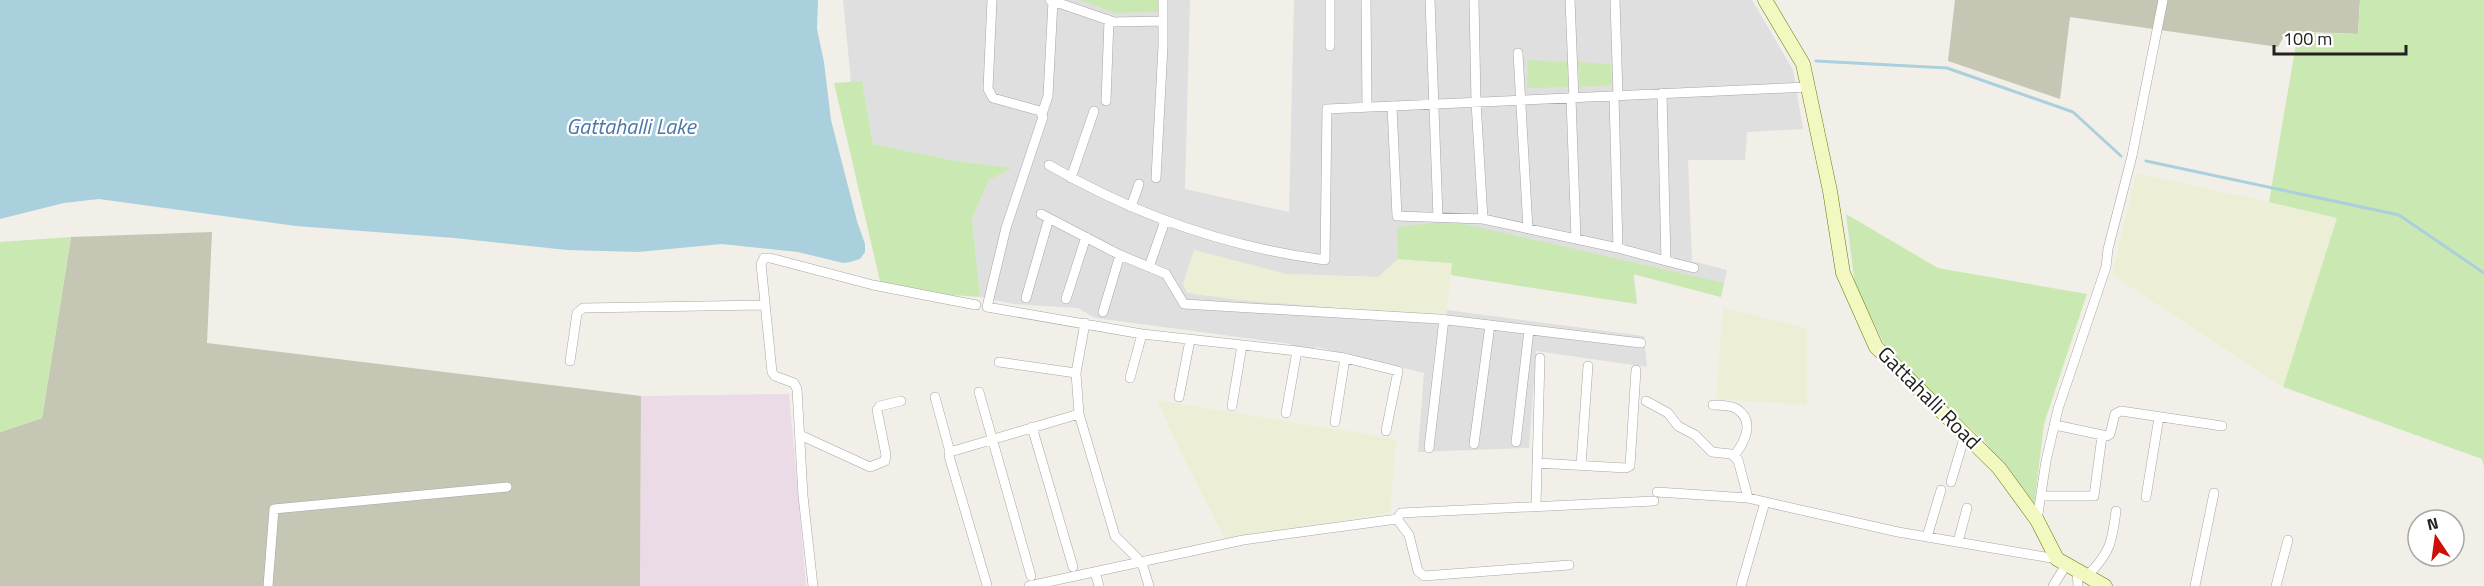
<svg xmlns="http://www.w3.org/2000/svg" width="2484" height="586" font-family="'Titillium Web',sans-serif">
	<style>
		.residential { fill: #e0dfdf }
		.industrial { fill: #eadbe7 }
		.construction { fill: #c5c6b4 }
		.farmland { fill: #ecefd6 }
		.grass { fill: #cae9b2 }
		.water { fill: #abd0dd }
		.lines { fill: none; stroke-linecap: round; stroke-linejoin: round }
		.stream { stroke: #abd0dd; stroke-width: 3 }
		.minor-casing { stroke: #a6a6a6; stroke-width: 10 }
		.secondary-casing { stroke: #677909; stroke-width: 15 }
		.minor { stroke: #fff; stroke-width: 9 }
		.secondary { stroke: #f3f8c1; stroke-width: 14 }
		.labels { text-anchor: middle; stroke-width: 4.5; stroke-linejoin: round; paint-order: stroke }
		.street-label { font-size: 21px; fill: #222; stroke: #fff }
		.water-label { font-size: 22px; font-style: italic; fill: #4d76a8; stroke: #fff }
	</style>
	<rect width="100%" height="100%" fill="#f2efe9"/>
	<path class="residential" d="M843,0H1190L1185,189L1289,212L1294,0H1752L1793,70L1803,129L1747,132L1745,160H1688L1692,261L1727,270L1721,297L1634,274L1637,304L1451,275L1452,263L1378,277L1286,274L1194,250L1446,316L1447,310L1644,336L1647,367L1536,351L1529,448L1418,452L1424,373L1316,347L1311,349L1293,347L1291,344L1095,318L1078,308L1013,304L980,297L972,219L989,180L1011,168L957,161L873,144L862,82H851Z"/>
	<path class="industrial" d="M789,394L806,586H640L641,396Z"/>
	<path class="construction" d="M1955,0H2360L2358,34L2287,31L2278,47L2070,17L2060,99L1948,61Z
		M212,232L207,343L641,396L640,586H0V432L42,418L71,237Z"/>
	<path class="farmland" d="M2136,173L2338,217L2283,387L2112,275Z
		M1194,250L1286,274L1378,277L1398,259L1452,263L1446,317L1239,300L1187,293L1183,284Z
		M1723,308L1807,328V405L1716,399Z
		M1157,400L1396,439L1390,513L1225,539L1177,445Z"/>
	<path class="grass" d="M1080,0H1158V12L1115,13Z
		M2360,0H2484V467L2482,459L2283,387L2337,218L2269,202L2298,32L2358,34Z
		M1528,60L1568,62L1569,87L1527,88Z
		M1578,62L1611,64V85L1580,87Z
		M862,81L873,144L957,161L1012,168L989,180L972,219L980,297L882,290L834,83Z
		M1846,214L1938,268L2087,294L2044,424L2034,507L1984,441L1888,352L1855,285Z
		M1451,221L1724,283L1721,297L1633,274L1637,304L1451,275L1452,263L1398,259L1397,227Z
		M71,237L42,418L0,432V242Z"/>
	<path class="water" d="M0,0H818L817,29L824,62L831,120L857,221L865,244V252L860,259L850,262L843,263L798,252L722,244L638,252L567,250L454,238L296,226L99,199L64,203L0,219Z"/>
	<g class="lines">
		<path class="stream" d="M1816,61L1947,68L2073,112L2121,156
			M2146,161L2399,215L2484,273"/>
		<defs>
			<path id="minor" d="M992,0L988,89L993,98L1040,111L1043,117L1006,228L987,307L1142,334L1297,351L1345,358L1398,371L1386,431
				M1050,0L1114,22L1163,21
				M1366,0L1367,107
				M1430,0L1438,217
				M1474,0L1476,102L1483,219
				M1570,0L1574,98
				M1615,0L1618,96
				M1330,46V0
				M1518,53L1528,229
				M1571,98L1576,239
				M1106,101L1109,20
				M1392,106L1397,216L1483,219L1618,248L1614,96
				M1042,114L1048,96L1053,1
				M1049,165C1135,215 1226,247 1325,260L1327,109L1808,87
				M1071,178L1094,111
				M1156,178L1163,46V0
				M1131,207L1139,184
				M1041,214L1120,255L1166,274L1184,304L1439,319L1641,343
				M1618,248L1666,261L1662,93
				M1666,261L1694,268
				M1149,267L1165,221
				M1026,298L1049,218
				M1066,299L1086,237
				M1103,312L1120,255
				M570,361L577,313L583,308L764,305
				M999,362L1076,373L1085,323
				M1076,373L1079,414L1115,536L1142,563L1149,586
				M1130,378L1142,334
				M979,392L1031,576
				M935,397L950,452
				M1179,397L1190,340
				M1646,401L1668,413L1678,426L1695,435L1712,452L1731,454L1738,460L1748,498
				M1713,405C1720,405 1731,405 1737,409C1756,422 1744,443 1734,456
				M1232,406L1242,345
				M1286,413L1297,351
				M1335,422L1345,358
				M2055,425L2107,436L2110,434L2115,414L2121,411L2222,426
				M1032,427L1073,567
				M800,435L870,467L885,461L886,455L877,410L880,406L901,401
				M1516,442L1529,330
				M1474,444L1490,325
				M1429,448L1444,319
				M1537,463L1626,468L1630,466L1636,370
				M1581,465L1588,366
				M1951,482L1965,435
				M1657,492L1748,498L1898,532L2057,559
				M2042,496H2094L2102,436
				M2146,497L2159,417
				M1536,506L1540,358
				M1397,519L1409,535L1418,571L1424,576L1569,565
				M2037,520L2046,461L2058,409L2106,267L2108,249L2132,156L2163,0
				M1927,537L1941,490
				M1958,542L1967,508
				M2077,570L2078,586
				M1095,572L1099,586
				M2087,576C2110,553 2112,543 2116,511
				M987,585L949,456L950,452L1079,414
				M268,586L274,509L507,487
				M813,586L803,496L797,389L794,383L775,376L772,372L761,264L764,258H770L873,285L976,305
				M1029,586L1243,540L1397,519L1401,513L1654,501
				M1741,586L1765,502
				M2053,586L2066,565
				M2195,586L2214,493
				M2276,586L2288,540"/>
			<path id="secondary" d="M1765,0L1803,64L1830,191L1843,273L1876,347L1999,468L2037,520L2057,559L2105,586"/>
		</defs>
		<use href="#minor" class="minor-casing"/>
		<use href="#secondary" class="secondary-casing"/>
		<use href="#minor" class="minor"/>
		<use href="#secondary" class="secondary"/>
	</g>
	<g class="labels">
		<g class="street-label">
			<text transform="translate(1929 398) rotate(45)" y="7">Gattahalli Road</text>
		</g>
		<g class="water-label">
			<text x="631" y="134">Gattahalli Lake</text>
		</g>
	</g>
	<g transform="translate(2436 538) rotate(347)"><circle r="28" fill="#ffffff" stroke="#a7a7a7" stroke-width="1.5"/>
	<path d="M0-4.5L10 22L0 15L-10 22Z" fill="#cd1007"/>
	<text y="-9" font-size="16" font-weight="bold" text-anchor="middle" fill="#222222">N</text>
	</g>
	<path d="M2274 45v9h132v-9" fill="none" stroke="#222222" stroke-width="3"/>
	<text x="2283" y="45" font-size="18" fill="#222222" stroke="#ffffff" stroke-width="4.5" paint-order="stroke">100 m</text>
</svg>
